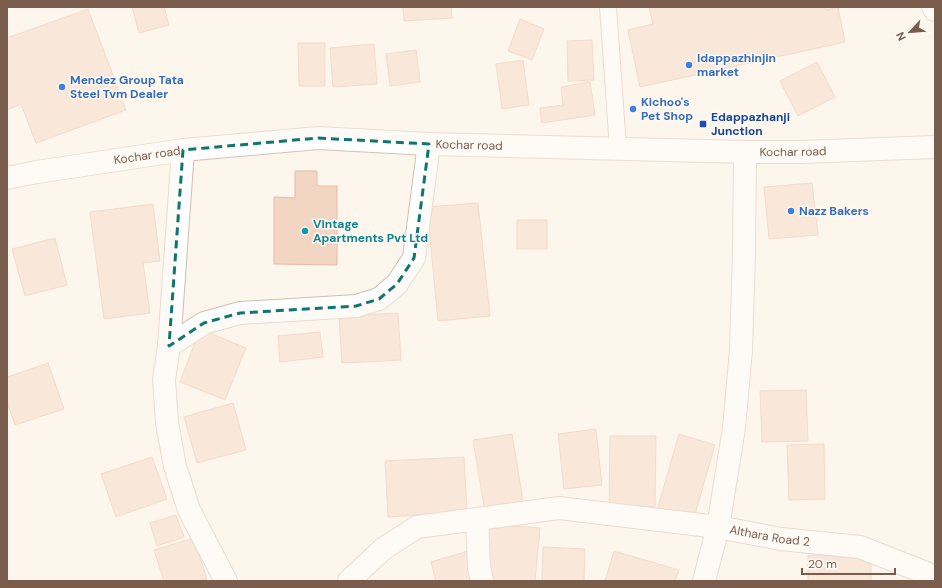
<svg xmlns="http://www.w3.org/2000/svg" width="942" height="588" font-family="'DM Sans',sans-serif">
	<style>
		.building { fill: #f3d5c3; stroke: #e6bba3 }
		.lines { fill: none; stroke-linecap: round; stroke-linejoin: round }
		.lane-casing { stroke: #d1beb0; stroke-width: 18 }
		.street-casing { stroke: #d1beb0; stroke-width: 24 }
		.secondary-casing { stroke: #d6c0b0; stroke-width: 24 }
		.lane { stroke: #fff; stroke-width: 16 }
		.street { stroke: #fff; stroke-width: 22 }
		.secondary { stroke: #fff; stroke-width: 22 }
		.marked { fill: none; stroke: #0f766e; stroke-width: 3; stroke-dasharray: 8 5; stroke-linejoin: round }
		.shop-dot { fill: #3f7fe0; stroke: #fffaf3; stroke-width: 1.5 }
		.transit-dot { fill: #1a4fb4; stroke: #fffaf3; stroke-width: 1.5 }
		.culture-dot { fill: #0f9aa8; stroke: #fffaf3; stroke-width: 1.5 }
		.labels { text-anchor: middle; stroke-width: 3; stroke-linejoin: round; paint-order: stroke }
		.shop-label { font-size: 12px; font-weight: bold; fill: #366cbe; stroke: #fffaf3; text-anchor: start }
		.transit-label { font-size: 12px; font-weight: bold; fill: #164399; stroke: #fffaf3; text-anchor: start }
		.street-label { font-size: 12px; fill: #7a5c4d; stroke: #fffaf3 }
		.culture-label { font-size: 12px; font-weight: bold; fill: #0d838f; stroke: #fffaf3; text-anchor: start }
	</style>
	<rect width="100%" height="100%" fill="#fdf6ec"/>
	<path class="building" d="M132,7H164L169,25L139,33Z
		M403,7H451L452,18L404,21Z
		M649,7H825L826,10L838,7L845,42L640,87L628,30L653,24Z
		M88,9L126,110L36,143L21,104L7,110V38Z
		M520,19L544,29L532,60L508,51Z
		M592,40L594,80L568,81L567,41Z
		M298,43H325V86H299Z
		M374,44L377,84L333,87L330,48Z
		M416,50L420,82L390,86L386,54Z
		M523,60L529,105L502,109L496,64Z
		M817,62L835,97L798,116L780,81Z
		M590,82L595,115L542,123L540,108L563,105L561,87Z
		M295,171H317V186H337V265L274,264V197L295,198Z
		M812,183L818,235L769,239L764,187Z
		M478,203L490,316L438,321L427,207Z
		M153,204L160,261L143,263L150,313L104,319L90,212Z
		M517,220H547V249H517Z
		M55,238L67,285L25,296L12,249Z
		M398,313L401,360L342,363L339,316Z
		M200,329L246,348L225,400L180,382Z
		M320,332L323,357L280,362L278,336Z
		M48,363L64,409L15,425L7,402V377Z
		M806,390L808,441L762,442L760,391Z
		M233,403L246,450L197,463L184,417Z
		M596,429L602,485L564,489L558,434Z
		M512,434L524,506L485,512L473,440Z
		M679,434L715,445L693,521L657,510Z
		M610,436H656L655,507L609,506Z
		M824,444L825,499L789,500L787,445Z
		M152,457L167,499L116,517L101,474Z
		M464,457L467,512L388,517L385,461Z
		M176,515L184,537L157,546L150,523Z
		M488,524L540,528L535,581H487Z
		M194,538L207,579L199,581H164L154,550Z
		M543,547L585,549L584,581H542Z
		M468,551L477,581H436L431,562Z
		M614,551L679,570L675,581H605Z
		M808,555L871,557V581H808Z"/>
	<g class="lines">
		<defs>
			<path id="lane" d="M608,7L618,148"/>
			<g id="street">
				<path d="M169,346L183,150"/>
				<path d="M477,519L479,567L482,581"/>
				<path d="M226,581L189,510L175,466L167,423L164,380L169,346L204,323L240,313L356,306L379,299L397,284L414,258L429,144"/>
				<path id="s1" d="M349,581L383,549L417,527L559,508L718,527L781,539L860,547L926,573L935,578"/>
				<path d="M704,581L718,527L734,428L741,350L744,254L745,152"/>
			</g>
			<g id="secondary">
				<path d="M933,7L935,10"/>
				<path id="s2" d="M7,178L37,172L183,150L318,138L429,144L745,152H801L935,147"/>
			</g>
		</defs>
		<use href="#lane" class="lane-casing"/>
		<use href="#street" class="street-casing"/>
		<use href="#secondary" class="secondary-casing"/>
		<use href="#lane" class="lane"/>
		<use href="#street" class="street"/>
		<use href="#secondary" class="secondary"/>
	</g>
	<path d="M0 0H942V588H0ZM318,138L429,144L414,258L397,284L379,299L356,306L240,313L204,323L169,346L183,150Z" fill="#fdf6ec" fill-opacity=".55" fill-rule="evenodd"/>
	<path class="marked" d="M318,138L429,144L414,258L397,284L379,299L356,306L240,313L204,323L169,346L183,150Z"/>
	<g class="shop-dot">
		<circle cx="689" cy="65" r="4"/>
		<circle cx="62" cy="87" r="4"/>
		<circle cx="633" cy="109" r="4"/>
		<circle cx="791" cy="211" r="4"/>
	</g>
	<rect class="transit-dot" x="699" y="120" width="8" height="8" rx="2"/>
	<circle class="culture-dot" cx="305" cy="231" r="4"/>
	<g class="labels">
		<g class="shop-label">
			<text x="697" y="62">Idappazhinjin<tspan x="697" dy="14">market</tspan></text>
			<text x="70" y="84">Mendez Group Tata<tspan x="70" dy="14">Steel Tvm Dealer</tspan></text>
			<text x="641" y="106">Kichoo's<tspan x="641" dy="14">Pet Shop</tspan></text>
			<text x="799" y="215">Nazz Bakers</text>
		</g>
		<g class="transit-label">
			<text x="711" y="121">Edappazhanji<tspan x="711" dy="14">Junction</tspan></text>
		</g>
		<g class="street-label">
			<text dy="4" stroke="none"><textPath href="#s2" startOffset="465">Kochar road</textPath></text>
			<text dy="4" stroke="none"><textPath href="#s2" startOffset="789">Kochar road</textPath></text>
			<text dy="4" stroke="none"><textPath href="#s2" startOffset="142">Kochar road</textPath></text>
			<text dy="4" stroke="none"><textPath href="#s1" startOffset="443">Althara Road 2</textPath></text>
		</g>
		<g class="culture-label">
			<text x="313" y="228">Vintage<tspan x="313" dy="14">Apartments Pvt Ltd</tspan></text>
		</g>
	</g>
	<rect width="942" height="588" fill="none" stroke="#7a5c4d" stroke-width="16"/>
	<g transform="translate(910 32) rotate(244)" stroke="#fffaf3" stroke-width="3" paint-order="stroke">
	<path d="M0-3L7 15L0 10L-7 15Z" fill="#7a5c4d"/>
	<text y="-6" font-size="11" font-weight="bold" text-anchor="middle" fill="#7a5c4d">N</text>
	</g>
	<path d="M802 568v6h93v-6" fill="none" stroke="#7a5c4d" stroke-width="2"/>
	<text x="808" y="568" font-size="12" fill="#7a5c4d" stroke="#fffaf3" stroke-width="3" paint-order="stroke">20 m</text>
</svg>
